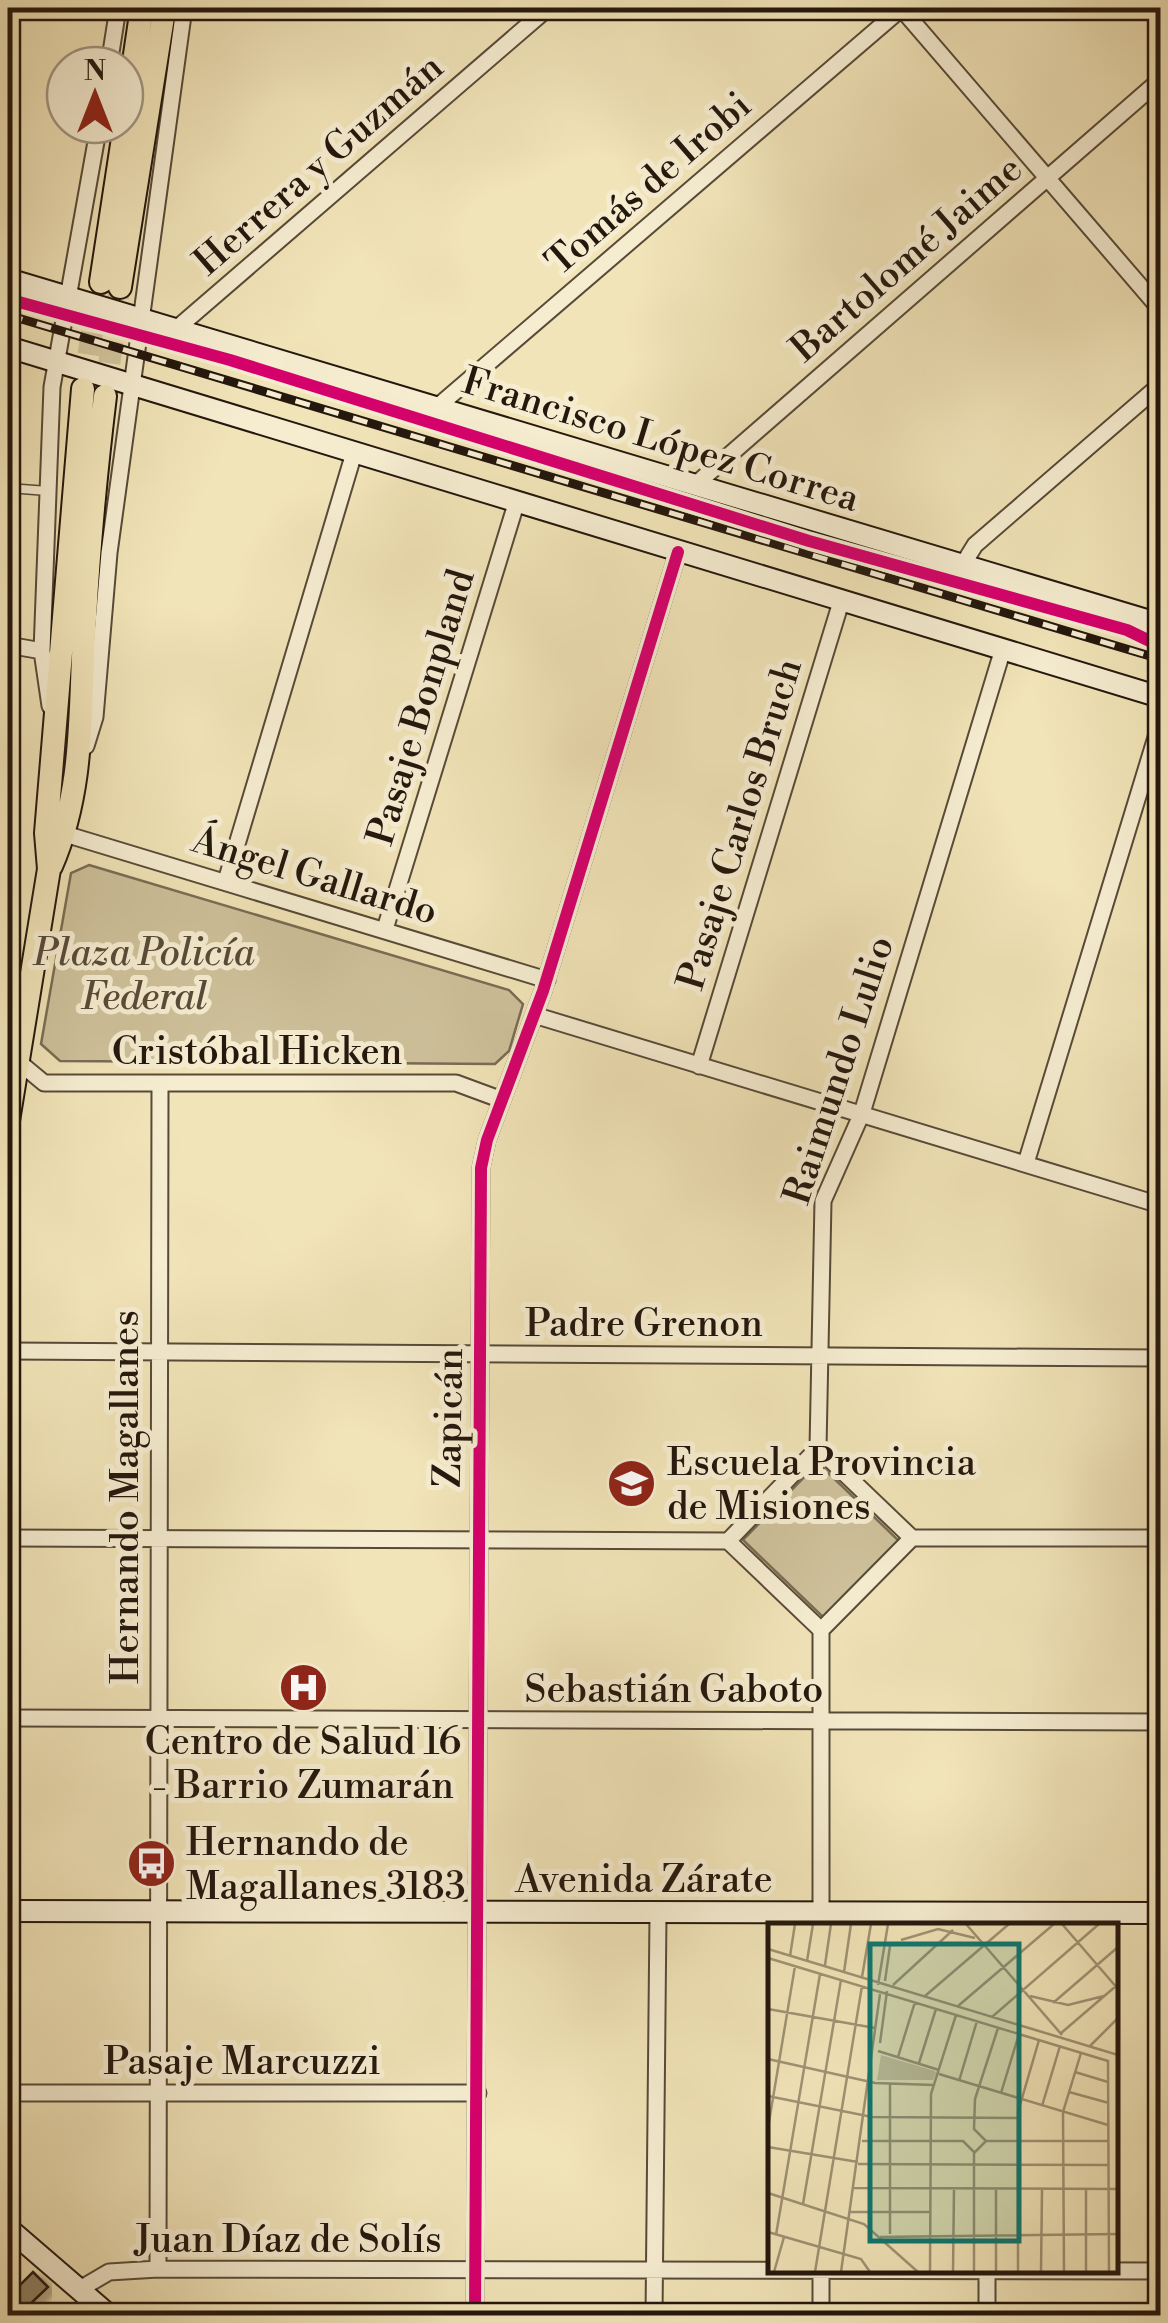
<svg xmlns="http://www.w3.org/2000/svg" width="1168" height="2323" font-family="'Libre Bodoni',serif">
	<style>
		.green { fill: #cec19b; stroke: #796c54; stroke-width: 2.5 }
		.building { fill: #8f8266; stroke: #24170d; stroke-width: 2.5; filter: url(#shadow) }
		.lines { fill: none; stroke-linecap: round; stroke-linejoin: round }
		.primary-tunnel { stroke: #d2c59e; stroke-width: 22; stroke-dasharray: 22 11; stroke-linecap: butt }
		.lane-casing { stroke: #574a38; stroke-width: 11 }
		.street-casing { stroke: #574a38; stroke-width: 19 }
		.secondary-casing { stroke: #24170d; stroke-width: 24 }
		.primary-casing { stroke: #24170d; stroke-width: 26 }
		.lane { stroke: #f6edd1; stroke-width: 8 }
		.street { stroke: #f6edd1; stroke-width: 15 }
		.secondary { stroke: #f6edd1; stroke-width: 20 }
		.primary { stroke: #f1e4b8; stroke-width: 22 }
		.rail-casing { stroke: #24170d; stroke-width: 9 }
		.rail { stroke: #f6edd1; stroke-width: 5; stroke-dasharray: 15; stroke-linecap: butt }
		.cycleway-casing { stroke: #f6edd1; stroke-width: 19 }
		.cycleway { stroke: #d6006c; stroke-width: 12 }
		.labels { text-anchor: middle; stroke-width: 10; stroke-linejoin: round; paint-order: stroke }
		.street-label { font-size: 38px; fill: #24170d; stroke: #f6edd1 }
		.park-label { font-size: 38px; font-style: italic; fill: #574a38; stroke: #f6edd1 }
		.poi-label { font-size: 38px; fill: #24170d; stroke: #f6edd1; text-anchor: start }
		.inset-road { fill: none; stroke: #9f9274; stroke-width: 2.5 }
		.view { fill: #0f766e; fill-opacity: 0.15; stroke: #0f766e; stroke-width: 5 }
		.inset-edge { fill: none; stroke: #24170d; stroke-width: 5 }
	</style>
	<defs>
		<filter id="shadow"><feDropShadow dx="8" dy="4.5" stdDeviation="2.5" flood-color="#0004"/></filter>
	</defs>
	<rect width="100%" height="100%" fill="#f1e4b8"/>
	<filter id="stains"><feTurbulence type="fractalNoise" baseFrequency=".002" numOctaves="4"/><feColorMatrix values="0 0 0 0 .2 0 0 0 0 .09 0 0 0 0 .02 0 0 0 .5 -.17"/></filter>
	<radialGradient id="worn" r=".72"><stop offset=".6" stop-color="#630" stop-opacity="0"/><stop offset="1" stop-color="#630" stop-opacity=".3"/></radialGradient>
	<path class="green" d="M89,865L509,990L523,1004L509,1051L495,1064L60,1061L41,1044L71,873Z
		M818,1463L899,1541L824,1618L743,1540Z"/>
	<path class="building" d="M33,2272L48,2287L24,2310L10,2295Z"/>
	<g class="lines">
		<path class="primary-tunnel" d="M83,387L100,285
			M105,396L119,291"/>
		<defs>
			<path id="lane" d="M8,488L48,491"/>
			<path id="street" d="M901,8L1160,309
				M109,65L118,8
				M175,330L548,8
				M436,408L902,8
				M695,485L1160,80
				M962,566L975,545L1160,385
				M8,645L42,651
				M50,706L42,651L52,387L99,125
				M86,746L95,717L109,553L184,8
				M65,834L547,980
				M226,881L354,453
				M385,929L516,504
				M534,1015L1160,1205
				M8,1053L44,1083H456L502,1100
				M699,1066L841,602
				M1026,1163L1160,724
				M8,1351L1160,1358
				M8,1538L728,1541L821,1630
				M912,1538L818,1448L823,1201L862,1113L1003,649
				M912,1538H1160
				M728,1541L818,1448
				M8,1718L1160,1722
				M1160,1853V2026
				M821,1926V1630L912,1538
				M8,2093H478
				M158,2269L160,1086
				M80,2289L109,2272L158,2269L1160,2271
				M475,2316L481,1168L487,1140L543,991L678,552
				M654,2316L658,1914
				M821,2316V2270
				M987,2316V2270"/>
			<path id="secondary" d="M8,279L1160,624
				M8,347L1160,697
				M8,1911L1160,1913
				M8,2228L110,2316"/>
			<path id="primary" d="M125,122L141,14
				M101,282L125,125
				M120,287L163,17
				M51,866C86,786 79,703 85,618C89,544 96,470 105,396
				M8,1121L49,869L46,833L83,389"/>
		</defs>
		<use href="#lane" class="lane-casing"/>
		<use href="#street" class="street-casing"/>
		<use href="#secondary" class="secondary-casing"/>
		<use href="#primary" class="primary-casing"/>
		<use href="#lane" class="lane"/>
		<use href="#street" class="street"/>
		<use href="#secondary" class="secondary"/>
		<use href="#primary" class="primary"/>
		<defs>
			<path id="rail" d="M8,315L1160,659"/>
		</defs>
		<use href="#rail" class="rail-casing"/>
		<use href="#rail" class="rail"/>
		<defs>
			<path id="cycleway" d="M8,299L230,360L809,541L1127,630L1160,646
				M475,2316L481,1168L487,1140L543,991L678,552"/>
		</defs>
		<use href="#cycleway" class="cycleway-casing"/>
		<use href="#cycleway" class="cycleway"/>
	</g>
	<defs>
		<symbol id="school-disc" viewBox="-11 -11 22 22"><circle r="9.5" fill="#8f2418" stroke="#f6edd1"/><path d="M0-5L7-2L0 1L-7-2ZM-4 1L0 2.5L4 1V4Q0 6-4 4Z" fill="#fff"/></symbol>
		<symbol id="hospital-disc" viewBox="-11 -11 22 22"><circle r="9.5" fill="#8f2418" stroke="#f6edd1"/><path d="M-5-5h3v3.5h4V-5h3V5h-3V1.5h-4V5h-3Z" fill="#fff"/></symbol>
		<symbol id="bus-disc" viewBox="-11 -11 22 22"><circle r="9.5" fill="#8f2418" stroke="#f6edd1"/><path d="M-5-6H5V4H4V6H2V4H-2V6H-4V4H-5ZM-3.5-4V0h7V-4ZM-3.5 1.2v1.5H-2V1.2ZM2 1.2v1.5H3.5V1.2Z" fill="#fff"/></symbol>
	</defs>
	<g fill-rule="evenodd">
		<use href="#school-disc" x="604" y="1456" width="55" height="55"/>
		<use href="#hospital-disc" x="276" y="1660" width="55" height="55"/>
		<use href="#bus-disc" x="124" y="1836" width="55" height="55"/>
	</g>
	<g class="labels">
		<g class="street-label">
			<text transform="translate(318 164) rotate(-41)" y="13">Herrera y Guzmán</text>
			<text transform="translate(648 183) rotate(-41)" y="13">Tomás de Irobi</text>
			<text transform="translate(906 258) rotate(-41)" y="13">Bartolomé Jaime</text>
			<text transform="translate(661 439) rotate(17)" y="13">Francisco López Correa</text>
			<text transform="translate(420 707) rotate(-73)" y="13">Pasaje Bonpland</text>
			<text transform="translate(739 824) rotate(-73)" y="13">Pasaje Carlos Bruch</text>
			<text transform="translate(315 875) rotate(17)" y="13">Ángel Gallardo</text>
			<text x="257" y="1064">Cristóbal Hicken</text>
			<text transform="translate(838 1070) rotate(-72)" y="13">Raimundo Lulio</text>
			<text x="644" y="1336">Padre Grenon</text>
			<text transform="translate(448 1418) rotate(-89)" y="13">Zapicán</text>
			<text transform="translate(125 1497) rotate(-90)" y="13">Hernando Magallanes</text>
			<text x="674" y="1702">Sebastián Gaboto</text>
			<text x="644" y="1892">Avenida Zárate</text>
			<text x="242" y="2074">Pasaje Marcuzzi</text>
			<text x="288" y="2252">Juan Díaz de Solís</text>
		</g>
		<g class="park-label">
			<text x="144" y="965">Plaza Policía<tspan x="144" dy="44">Federal</tspan></text>
		</g>
		<g class="poi-label">
			<text x="667" y="1475">Escuela Provincia<tspan x="667" dy="44">de Misiones</tspan></text>
			<text x="303" y="1754" text-anchor="middle">Centro de Salud 16<tspan x="303" dy="44">- Barrio Zumarán</tspan></text>
			<text x="186" y="1855">Hernando de<tspan x="186" dy="44">Magallanes 3183</tspan></text>
		</g>
	</g>
	<g transform="translate(768 1923)">
		<rect width="350" height="350" fill="#f1e4b8"/>
		<path d="M113,132L167,148L168,150L165,157H109Z" fill="#cec19b"/>
		<path class="inset-road" d="M198,1L294,112M294,1L350,66M133,17L170,6L207,15M0,26L350,132M22,33L27,1M0,35L340,138L341,349M39,38L45,1M57,42L63,1M76,49L83,1M94,54L103,1M117,58L122,23M110,62L120,1M125,62L185,7M157,73L241,1M262,73L300,82L336,73M285,80L350,24M190,83L286,1M0,86L107,105M224,94L331,1M292,111L348,63M112,120L119,68M322,123L350,95M110,128L171,147M130,134L147,79M0,136L107,160L166,162M151,140L168,86M307,149L340,159M171,151L340,202M191,158L209,98M301,169L341,180M233,170L251,111M0,173L104,194L250,195M274,183L292,123M0,205L27,43M94,218H195L206,229M218,218L206,206L207,176L230,105M218,218H340M0,224L90,239M90,241L341,242M86,265L350,266M0,270L96,301L150,349M35,281L73,57M82,289H163M0,309L93,336L102,349M122,311V160M8,312L52,51M112,314L350,311M6,349L16,314M47,349L94,63M73,349L112,71M162,349L163,171L188,92M185,349L186,267M206,349V230L218,218M228,349V267M250,349V189L271,117M273,349L274,267M296,349L295,189L313,130M318,349V267"/>
		<path class="view" d="M102,21H251V318H102Z"/>
		<rect width="350" height="350" class="inset-edge"/>
	</g>
	<rect width="1168" height="2323" fill="none" stroke="#f1e4b8" stroke-width="40"/>
	<rect x="10" y="10" width="1148" height="2303" fill="none" stroke="#24170d" stroke-width="5"/>
	<rect x="20" y="20" width="1128" height="2283" fill="none" stroke="#24170d" stroke-width="2.5"/>
	<g transform="translate(95 95)"><circle r="48" fill="#f6edd1" stroke="#a29783" stroke-width="2.5"/>
	<path d="M0-8L18 38L0 25L-18 38Z" fill="#8f2418"/>
	<text y="-15" font-size="28" font-weight="bold" text-anchor="middle" fill="#24170d">N</text>
	</g>
	<rect width="100%" height="100%" filter="url(#stains)"/>
	<rect width="100%" height="100%" fill="url(#worn)"/>
</svg>
